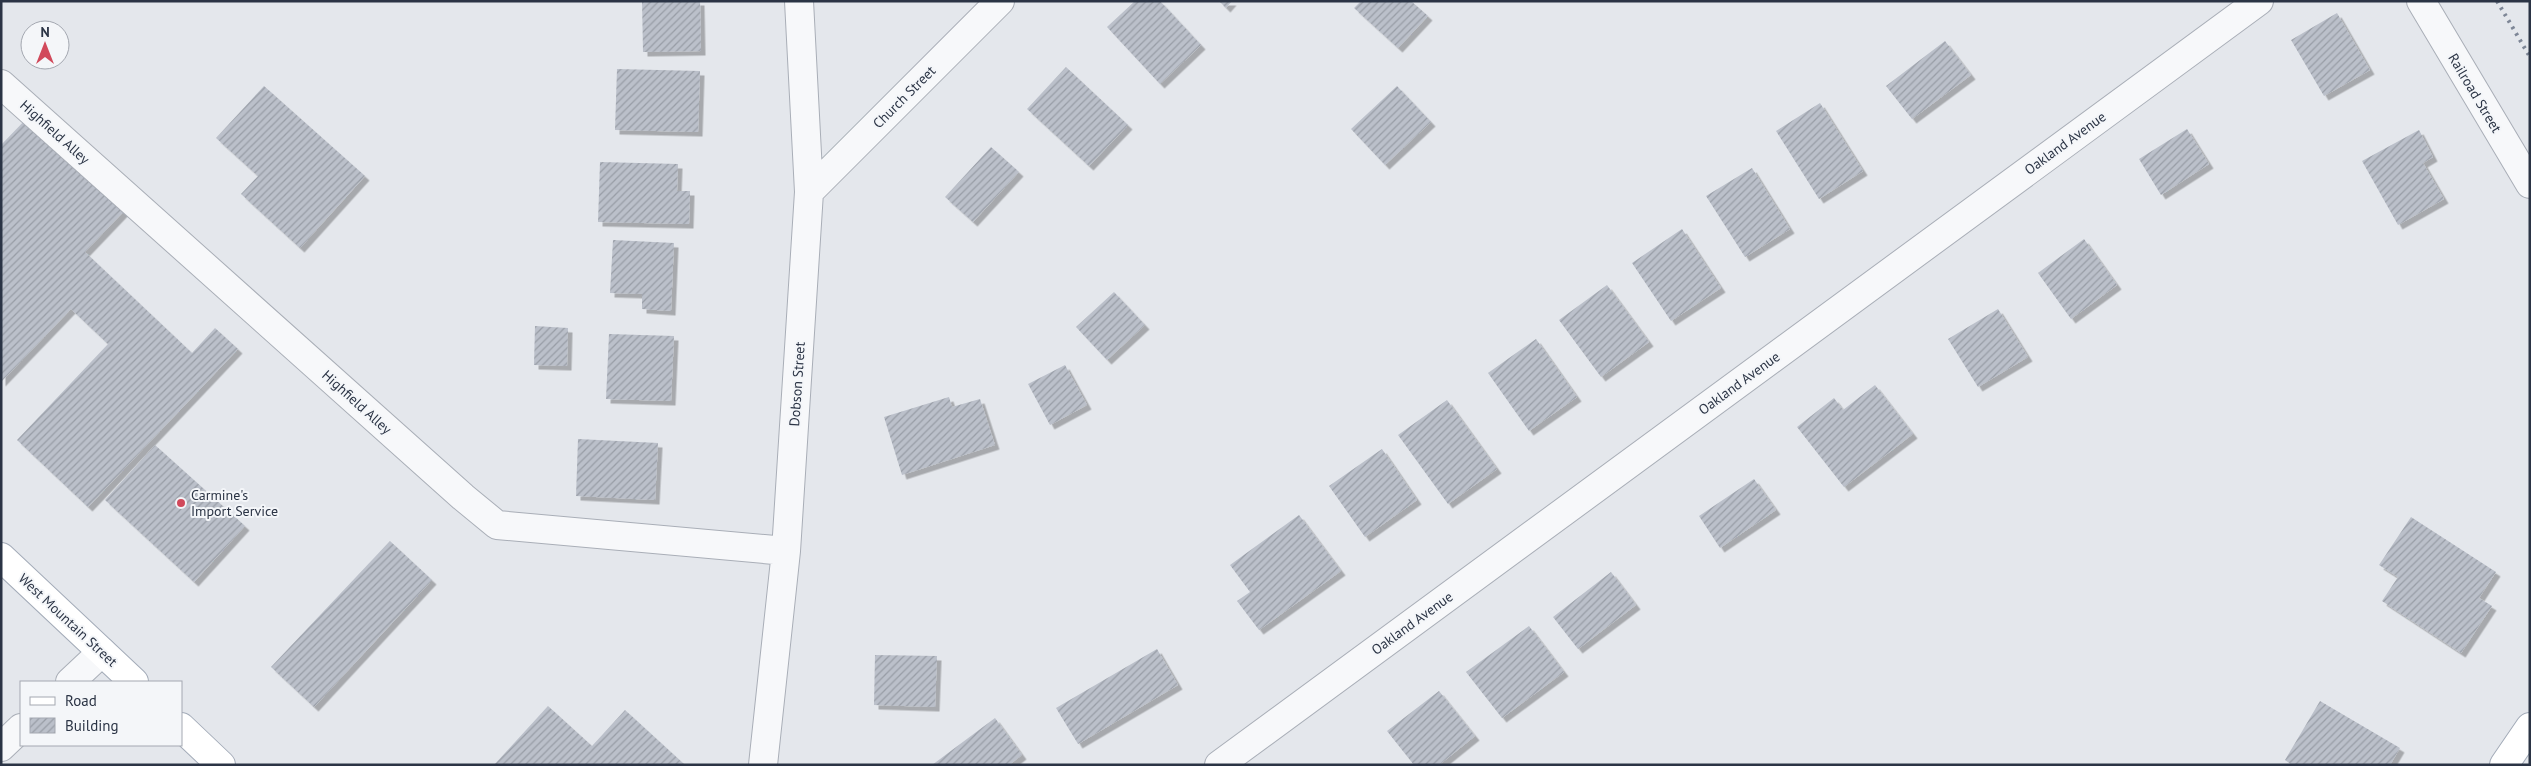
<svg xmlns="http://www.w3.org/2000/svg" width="2531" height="766" font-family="'PT Sans',sans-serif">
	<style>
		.building { fill: url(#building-hatch); filter: url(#shadow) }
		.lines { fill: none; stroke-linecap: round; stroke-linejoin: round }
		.minor-casing { stroke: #a9aeb7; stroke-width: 30 }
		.major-casing { stroke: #a3abb8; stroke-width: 30 }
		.minor { stroke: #f7f8fa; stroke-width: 28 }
		.major { stroke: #fff; stroke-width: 28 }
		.rail { stroke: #7d8696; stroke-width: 4; stroke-dasharray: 2.5 5; stroke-linecap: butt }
		.poi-dot { fill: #d1495b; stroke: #f4f6f9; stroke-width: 2 }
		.labels { text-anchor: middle; stroke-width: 4; stroke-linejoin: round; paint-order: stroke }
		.street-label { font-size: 14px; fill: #2b3445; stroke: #f4f6f9 }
		.poi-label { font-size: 14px; fill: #2b3445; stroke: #f4f6f9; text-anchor: start }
	</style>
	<defs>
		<pattern id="building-hatch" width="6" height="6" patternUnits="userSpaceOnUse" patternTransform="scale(1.25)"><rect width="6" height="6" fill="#bbc0ca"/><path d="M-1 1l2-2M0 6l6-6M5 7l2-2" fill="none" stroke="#989da6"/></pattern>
		<filter id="shadow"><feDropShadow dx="4.5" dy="4.5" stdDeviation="0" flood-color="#0004"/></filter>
	</defs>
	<rect width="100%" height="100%" fill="#e4e7ec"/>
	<path class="building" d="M642,1H700L701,51L643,52Z
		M1135,1H1160L1201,45L1160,84L1107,27Z
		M1219,1H1232L1226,8Z
		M1361,1H1411L1428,16L1398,48L1354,8Z
		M2337,13L2370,70L2324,96L2291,40Z
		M1945,41L1971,75L1912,119L1886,86Z
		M1066,67L1128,125L1089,166L1027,109Z
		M617,69L700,71L698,132L615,130Z
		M264,86L365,176L300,248L241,194L258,176L216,138Z
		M1397,86L1431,122L1385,165L1351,129Z
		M1820,103L1863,171L1819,199L1776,131Z
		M29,116L127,208L85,252L192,353L215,328L238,349L88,507L17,440L108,344L71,309L1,382V145Z
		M2187,129L2209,164L2161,195L2139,159Z
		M2419,130L2433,157L2423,163L2444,199L2398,225L2362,161Z
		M991,147L1019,172L973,222L945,197Z
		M600,162L678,164L677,191H690L689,224L598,222Z
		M1752,168L1790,229L1745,257L1706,196Z
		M1682,229L1721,288L1671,321L1632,263Z
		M2084,239L2117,285L2071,319L2038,273Z
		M613,240L674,243L671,311L642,309V294L610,293Z
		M1607,285L1649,342L1601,377L1559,320Z
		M1114,292L1145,325L1107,360L1076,327Z
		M1998,309L2028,357L1978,387L1948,339Z
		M535,326L568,328L567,366L534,365Z
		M609,334L674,336L671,401L606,399Z
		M1536,339L1577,397L1529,431L1488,373Z
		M1065,365L1087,405L1050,425L1028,384Z
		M1875,385L1913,434L1844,487L1797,427L1834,398L1843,410Z
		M949,397L952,407L980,399L995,445L902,475L884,417Z
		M1447,400L1497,469L1448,504L1398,435Z
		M578,439L658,443L655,500L576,496Z
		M155,445L245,526L194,582L105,500Z
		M1382,449L1417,500L1365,537L1329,486Z
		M1754,479L1776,510L1720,548L1699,516Z
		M1299,515L1341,571L1259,630L1237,601L1250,592L1230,565Z
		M2411,517L2496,572L2479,598L2492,606L2461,653L2382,601L2398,577L2379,565Z
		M390,541L432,580L314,707L271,667Z
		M1611,572L1636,605L1578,649L1553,617Z
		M1529,626L1564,672L1502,718L1466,672Z
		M1157,649L1178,685L1078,744L1056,708Z
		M875,655L937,656L935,707L874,705Z
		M1439,691L1475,736L1439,765H1414L1387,731Z
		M2320,701L2400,748L2390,765H2292L2285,760Z
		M548,706L592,746L625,710L685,765H494Z
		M995,718L1022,755L1009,765H932Z"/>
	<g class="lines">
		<defs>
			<path id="minor" d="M2421,1L2530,184
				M1,84L463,497L497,525L786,551
				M809,192L1000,1
				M70,682L102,652
				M1,747L21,728
				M763,765L786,551L809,192L799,1
				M1219,765L2259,1"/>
			<path id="major" d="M1,557L134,682
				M181,727L221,765
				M2504,765L2530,727"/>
		</defs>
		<use href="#minor" class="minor-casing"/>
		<use href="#major" class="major-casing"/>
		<use href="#minor" class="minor"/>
		<use href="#major" class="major"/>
		<path class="rail" d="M2497,1L2530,57"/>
	</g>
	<circle class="poi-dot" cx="181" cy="503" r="5"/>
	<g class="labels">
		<g class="street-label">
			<text transform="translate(2475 93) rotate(59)" y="5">Railroad Street</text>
			<text transform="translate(904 97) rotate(-45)" y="5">Church Street</text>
			<text transform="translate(55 132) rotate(42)" y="5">Highfield Alley</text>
			<text transform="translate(2065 143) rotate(-36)" y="5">Oakland Avenue</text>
			<text transform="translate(1739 383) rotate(-36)" y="5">Oakland Avenue</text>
			<text transform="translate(797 384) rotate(-86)" y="5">Dobson Street</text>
			<text transform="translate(357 402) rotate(42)" y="5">Highfield Alley</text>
			<text transform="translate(68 620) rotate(43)" y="5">West Mountain Street</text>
			<text transform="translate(1412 623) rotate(-36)" y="5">Oakland Avenue</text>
		</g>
		<g class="poi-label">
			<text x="191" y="500">Carmine's<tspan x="191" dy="16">Import Service</tspan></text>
		</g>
	</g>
	<rect width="2531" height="766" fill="none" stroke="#2b3445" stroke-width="5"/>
	<rect x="20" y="681" width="162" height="65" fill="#f4f6f9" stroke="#a4a8b1"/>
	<rect x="30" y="697" width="25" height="8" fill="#ffffff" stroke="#a4a8b1"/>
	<text x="65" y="706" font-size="15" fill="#2b3445">Road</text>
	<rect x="30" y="718" width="25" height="15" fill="url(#building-hatch)" stroke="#a4a8b1"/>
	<text x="65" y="731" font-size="15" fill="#2b3445">Building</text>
	<g transform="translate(45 45)"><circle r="24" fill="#f4f6f9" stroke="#a4a8b1"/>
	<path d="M0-4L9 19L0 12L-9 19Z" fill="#d1495b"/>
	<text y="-8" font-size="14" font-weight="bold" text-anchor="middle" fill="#2b3445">N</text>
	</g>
</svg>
